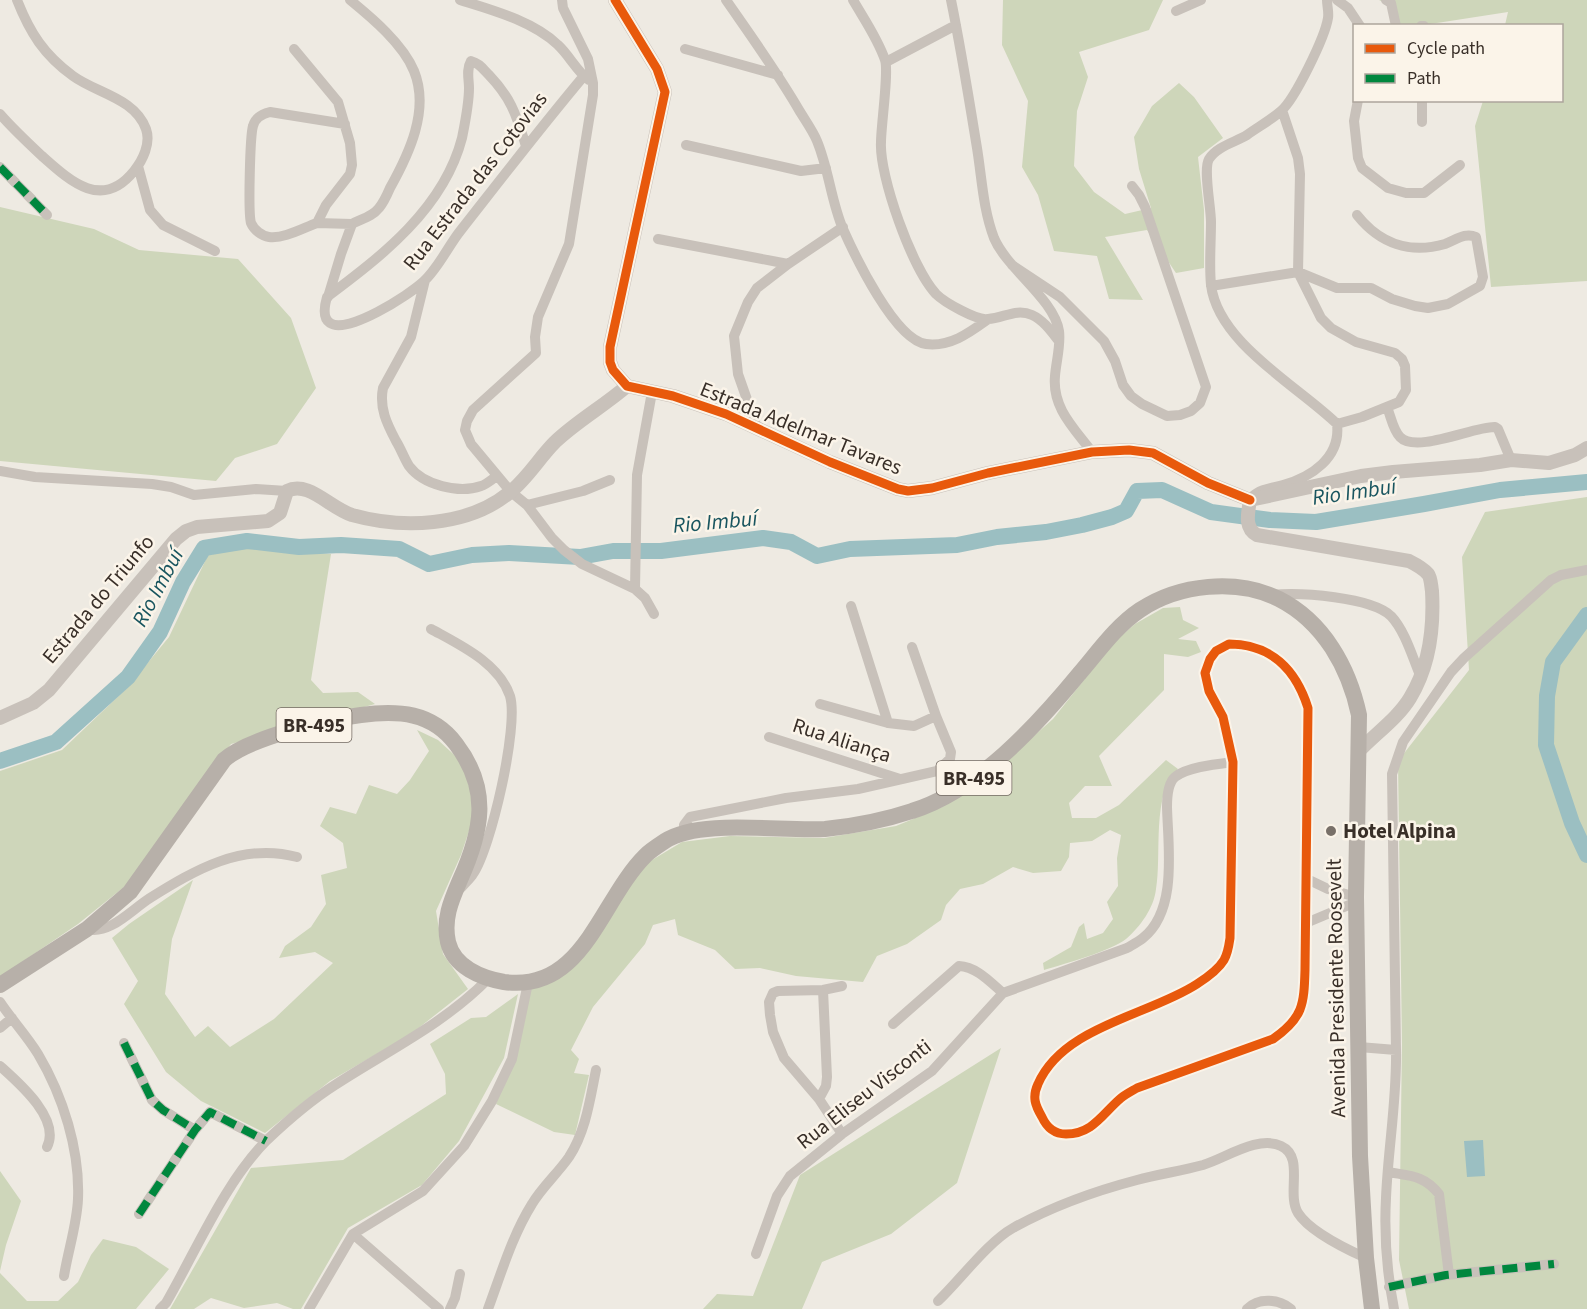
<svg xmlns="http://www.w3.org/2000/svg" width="1587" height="1309" font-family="'Source Sans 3',sans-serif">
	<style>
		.green { fill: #ced6ba }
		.water { fill: #9bbfc2 }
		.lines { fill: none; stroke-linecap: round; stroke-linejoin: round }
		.river { stroke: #9bbfc2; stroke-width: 16 }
		.minor { stroke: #c8c1ba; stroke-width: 10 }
		.tertiary { stroke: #c8c1ba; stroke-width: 14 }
		.primary { stroke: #b7b0a9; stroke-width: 16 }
		.quiet { stroke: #00873e; stroke-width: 8; stroke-dasharray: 15 8; stroke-linecap: butt }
		.cycleway-casing { stroke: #fbf4e9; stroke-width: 13 }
		.cycleway { stroke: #e8590c; stroke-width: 9 }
		.poi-dot { fill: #787069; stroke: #fbf4e9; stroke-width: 2 }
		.labels { text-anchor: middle; stroke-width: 5; stroke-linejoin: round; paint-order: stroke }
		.shield { fill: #fbf4e9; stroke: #736a62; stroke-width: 1.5 }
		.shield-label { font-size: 20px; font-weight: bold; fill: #392f28 }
		.street-label { font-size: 21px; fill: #392f28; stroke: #fbf4e9 }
		.poi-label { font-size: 21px; font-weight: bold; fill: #392f28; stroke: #fbf4e9; text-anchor: start }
		.water-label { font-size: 22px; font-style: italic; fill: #19555f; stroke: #fbf4e9 }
	</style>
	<rect width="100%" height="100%" fill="#eeeae2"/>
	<path class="green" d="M1003,0H1163L1149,30L1079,52L1088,77L1077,111L1074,166L1094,192L1125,214L1151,208L1139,169L1134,137L1152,106L1179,83L1194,97L1223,138L1198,157L1204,210V268L1176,273L1147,230L1105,237L1143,300L1109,299L1097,256L1054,251L1038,195L1022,167L1028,101L1002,45Z
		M1379,0H1587V281L1491,287L1475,126L1483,101L1562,100V26L1505,25L1508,12L1424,25H1396L1391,6Z
		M0,207L94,229L139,250L238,259L291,318L316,388L277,444L235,458L216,481L0,461Z
		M1587,497V1309H1409L1399,1260L1402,1044L1398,761L1469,670L1462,557L1485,512Z
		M245,548L331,554L311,680L323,693L358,692L375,704L231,744L129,883L78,924L0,977V771L62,750L127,688L169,637L208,555Z
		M1180,607L1183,620L1199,628L1178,639L1196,641L1201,652L1188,657L1164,654V690L1099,756L1112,786H1085L1069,803L1072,818H1096L1119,805L1166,760L1178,769C1151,793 1162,855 1156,889C1154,908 1140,927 1126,939C1111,951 1064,964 1044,970L1043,963L1071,947L1079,927L1084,923L1087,939L1103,933L1113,919L1107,902L1118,886L1117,858L1121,835L1110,830L1092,841L1070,843L1069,857L1061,871L1033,873L1013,867L983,884L960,889L946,905L941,920L907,944L877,956L863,982L796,976L760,968L735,969L715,950L678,935L675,919L653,925L645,944L593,1007L571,1050L579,1059L574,1073L589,1075L575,1135L554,1132L496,1104L532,987L559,978L647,863L682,842L730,836L824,838L896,826L942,807L1002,764L1053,719L1114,642L1135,624L1163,608Z
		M417,730L438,740L462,762L471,793L473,819L461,855L436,911L443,954L468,989L411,1034L330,1081L265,1133L201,1101L166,1072L124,1004L138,981L112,938L129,924L193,880L172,939L165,994L195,1037L208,1026L230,1047L274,1019L333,963L315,952L279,958L285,946L311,927L326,904L321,875L347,868L343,843L320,826L330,807L356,814L369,785L397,794L410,780L429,751Z
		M518,994L504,1058L459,1141L422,1185L348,1228L301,1309H293L277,1303L244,1308L211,1298L194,1309H170L251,1168L343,1160L446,1094L445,1074L430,1044L471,1018L486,1017Z
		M1001,1048L957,1183L891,1234L822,1262L802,1309H703L717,1294L753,1296L800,1175Z
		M0,1171L21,1201L6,1245L0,1271Z
		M103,1239L136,1247L169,1269L136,1309H0V1273L27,1301H58L78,1282L91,1255Z"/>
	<path class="water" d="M1483,1140L1485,1176L1467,1177L1464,1141Z"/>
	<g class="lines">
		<path class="river" d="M1587,615L1553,662L1547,696L1546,745L1572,823L1587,855
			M0,761L56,742L128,677L160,632L183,582L204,548L247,541L299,547L341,545L399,549L429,564L472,555L509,553L580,557L613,551H661L763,538L791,542L817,556L850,549L957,545L997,537L1046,532L1082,525L1112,517L1126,511L1137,491L1162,490L1211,512L1270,520L1316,522L1424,504L1500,490L1587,482"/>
		<path class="minor" d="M460,0C492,10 533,21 558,45C569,55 578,73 589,80
			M562,0L563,8L588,59L593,83V95L569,244L538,317L535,337L536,353L473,410L467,421L465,430L471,444L511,492L527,505L552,538L564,550L582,564L635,589L645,598L654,614
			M726,0C751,36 777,72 799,110C805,120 813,131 817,141C829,170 831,201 843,229C855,256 895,340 926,344C950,347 969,333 987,320
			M853,0C864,19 878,39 885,60C889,71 881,126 881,142C879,176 912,268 936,294C944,302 977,321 988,319C1004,318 1016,308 1032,315C1043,320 1051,331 1058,340
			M951,0C961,49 969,99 977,148C982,179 983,209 994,238C1007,269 1054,299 1059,331C1061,345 1056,362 1055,376C1052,408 1074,428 1092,452
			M1327,0C1327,6 1329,12 1328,18C1325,37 1295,99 1281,111C1271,120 1258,127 1247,135C1236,142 1217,146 1209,159C1203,169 1211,207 1211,222C1211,243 1209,265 1211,285C1218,343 1298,386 1337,424
			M1337,0L1348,8L1360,26
			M1386,0L1391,3L1396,26
			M1176,11L1201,0
			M1421,26H1424
			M294,49L338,102L350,143L352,165L350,174L326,205L317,223L352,224
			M685,49L778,75
			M886,62L956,25
			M1358,100L1354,121L1358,158L1362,168L1388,188L1406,193H1424L1460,165
			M1282,110L1298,158L1300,174L1298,272L1321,318L1331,328L1356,342L1395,353L1402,359L1405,366L1406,390L1399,402L1362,417L1337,424
			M0,114C13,129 27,142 42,156C70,181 102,211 134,171C143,160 151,143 146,129C135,98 96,93 73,76C44,55 30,33 17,0
			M1422,122V100
			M686,145L801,171L826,168
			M526,146C516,115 512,99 489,75C483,69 479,63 471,61C466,70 469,79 469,88C469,104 465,123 462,138C444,208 382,256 327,297C325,304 322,318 330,323C347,335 409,295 423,282C438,269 448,246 461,230C501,179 541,127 583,77
			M138,166L150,210L163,225L215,251
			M0,167L47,215
			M317,223C303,228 284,239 269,237C262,236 254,230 251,223C248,213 250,136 253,126C255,118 262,114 270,112L345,124
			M658,239L788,264L843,227
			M1012,265L1060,297L1104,341L1115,361L1123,385L1131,396L1142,404L1167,416L1180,415L1191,411L1200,403L1206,387L1145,207L1139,195L1132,186
			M425,280L411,337L383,388C379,408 387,424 396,441C401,449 404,458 409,466C423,485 459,494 481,486C487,484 492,479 497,476
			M1211,286L1298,272L1337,288H1371L1392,299L1415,306L1428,308L1448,304L1480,286L1483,277L1476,237C1465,232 1456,240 1445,244C1410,254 1380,244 1357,215
			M328,297L341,254L352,224C361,219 372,217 379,208C384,202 387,195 390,188C409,154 430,110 414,71C403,44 372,18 350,0
			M1387,407C1391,417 1393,430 1400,437C1416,454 1475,426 1495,427L1498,429L1511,460
			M757,428L738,374L734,336L748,302L757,288L788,264
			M0,471L35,477L152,484L171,487L194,495L256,489L287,491
			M1252,497C1260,489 1272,488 1283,485C1311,477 1341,458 1337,424
			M527,505L583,491L610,480
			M635,589L637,475L652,392
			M1272,595C1300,592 1371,597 1391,616C1405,631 1412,656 1420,675
			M851,606L888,723
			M431,629C460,645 499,663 510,696C519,726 491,848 473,874C470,879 465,883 461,888
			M1229,644C1271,644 1296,670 1308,708L1305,970C1304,1005 1303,1018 1273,1039L1137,1088C1132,1091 1126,1094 1121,1098C1103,1113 1093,1134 1066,1134C1055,1134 1047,1128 1042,1117C1035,1105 1032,1097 1038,1084C1063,1026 1150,1015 1197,984C1208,977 1218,970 1224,960C1228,953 1229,945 1230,938L1233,762L1223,717L1209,691L1205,673L1210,659L1216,651Z
			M912,647L936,716
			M769,737L900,779
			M686,833L684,825L690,817L786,798L858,789L937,771L950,759L951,752L936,716L914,726L888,723L820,704
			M1307,879L1328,889L1356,897
			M1306,923L1356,902
			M87,929C110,935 131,910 150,898C195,870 242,842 297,857
			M0,1002C12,1020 27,1036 38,1054C63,1096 80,1150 78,1199C77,1224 68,1251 64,1276
			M893,1024L959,966C977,967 990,982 1003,993
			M0,1028L12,1018
			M124,1043L152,1100L163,1110L195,1130
			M1359,1047L1396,1050C1397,1100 1388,1149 1386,1198C1384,1235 1387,1273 1394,1309
			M1396,1050L1392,774L1403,742L1451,672L1464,658L1551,580L1561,575L1587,570
			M0,1066C19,1083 61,1119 47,1147
			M819,1099L826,1086L827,1077L823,990
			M842,1134L819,1099L784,1058L773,1032L770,1015L769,1002L773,993L778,991L823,990L842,986
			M1388,1172C1410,1176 1424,1175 1439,1194L1449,1275
			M139,1214L195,1130L210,1112L266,1141
			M353,1234L439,1309
			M756,1254L777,1196L790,1176L842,1134L932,1071L1003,993L1127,948C1132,945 1138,942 1143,938C1178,910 1168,847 1167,807C1167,799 1168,783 1175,777C1187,767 1217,764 1233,762
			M1389,1287L1446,1275L1554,1264
			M938,1301C960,1280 988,1242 1013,1228C1051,1207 1095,1191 1137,1180C1159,1174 1181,1171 1203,1165C1226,1158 1258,1135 1281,1146C1305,1157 1286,1193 1298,1213C1310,1232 1346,1249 1366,1258
			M160,1309L166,1303C196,1251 225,1182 267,1140C286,1122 313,1099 335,1085C387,1051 444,1024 488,979
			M309,1309L353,1234L423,1191L464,1146L492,1101L512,1059L528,983
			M450,1309L455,1298L460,1274
			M488,1309C501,1274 512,1236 532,1204C542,1187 558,1173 569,1157C586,1131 590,1099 596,1070
			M1247,1309C1259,1297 1279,1299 1291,1309"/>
		<path class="tertiary" d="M615,0L657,69L665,92L610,347V362L613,370L627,386L673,396L726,414L830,462L898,489L908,491L932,488L988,473L1092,452L1129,450L1153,453L1208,483L1250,500
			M1250,500C1248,513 1244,528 1257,535L1409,561C1415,564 1423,568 1428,574C1431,578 1431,585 1432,591C1434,627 1429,667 1410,698C1398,718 1375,734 1359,751
			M1250,500L1361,476L1393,472L1480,465L1511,460L1549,463L1575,455L1587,448
			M0,718L33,703L49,690L176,539L186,531L197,527L268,521L280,513L287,491C308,480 330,508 352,515C402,529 467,527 509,493C527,479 539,458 555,442C577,421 604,406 627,386"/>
		<path class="primary" d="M0,985L87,929L130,892L224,760C248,738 328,719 361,715C398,710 432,712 456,744C491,790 482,831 460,880C451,901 443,919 448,942C454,967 481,978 504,982C584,993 600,900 646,855C651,850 659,845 665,841C700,818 783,832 825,829C854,826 885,820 912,811C977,791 1037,725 1079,674C1098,652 1116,626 1140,610C1179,584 1237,578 1279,599C1324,622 1349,668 1359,715L1356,897L1360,1156L1366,1258L1372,1309"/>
		<path class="quiet" d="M0,167L47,215
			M124,1043L152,1100L163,1110L195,1130
			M139,1214L195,1130L210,1112L266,1141
			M1389,1287L1446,1275L1554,1264"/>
		<defs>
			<path id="cycleway" d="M615,0L657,69L665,92L610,347V362L613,370L627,386L673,396L726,414L830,462L898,489L908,491L932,488L988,473L1092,452L1129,450L1153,453L1208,483L1250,500
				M1229,644C1271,644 1296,670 1308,708L1305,970C1304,1005 1303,1018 1273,1039L1137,1088C1132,1091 1126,1094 1121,1098C1103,1113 1093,1134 1066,1134C1055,1134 1047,1128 1042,1117C1035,1105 1032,1097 1038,1084C1063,1026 1150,1015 1197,984C1208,977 1218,970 1224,960C1228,953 1229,945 1230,938L1233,762L1223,717L1209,691L1205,673L1210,659L1216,651Z"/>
		</defs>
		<use href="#cycleway" class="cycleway-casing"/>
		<use href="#cycleway" class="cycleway"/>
	</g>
	<circle class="poi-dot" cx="1331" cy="831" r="6"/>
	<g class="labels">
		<g class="shield">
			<rect x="276.5" y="708" width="75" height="34" rx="4.5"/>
			<rect x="936.5" y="761" width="75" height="34" rx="4.5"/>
		</g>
		<g class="shield-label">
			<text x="314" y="732">BR-495</text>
			<text x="974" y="785">BR-495</text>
		</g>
		<g class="street-label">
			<text transform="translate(475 181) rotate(-52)" y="7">Rua Estrada das Cotovias</text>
			<text transform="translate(801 428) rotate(22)" y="7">Estrada Adelmar Tavares</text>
			<text transform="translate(98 599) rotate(-50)" y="7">Estrada do Triunfo</text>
			<text transform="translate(842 740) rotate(18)" y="7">Rua Aliança</text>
			<text transform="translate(1336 988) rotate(-91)" y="7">Avenida Presidente Roosevelt</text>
			<text transform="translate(864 1094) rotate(-38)" y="7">Rua Eliseu Visconti</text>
		</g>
		<g class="poi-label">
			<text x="1343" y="838">Hotel Alpina</text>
		</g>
		<g class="water-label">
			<text transform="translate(1354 491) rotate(-8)" y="8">Rio Imbuí</text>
			<text transform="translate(715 521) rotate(-5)" y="8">Rio Imbuí</text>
			<text transform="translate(157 587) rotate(-62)" y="8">Rio Imbuí</text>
		</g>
	</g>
	<rect x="1353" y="24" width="210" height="78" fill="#fbf4e9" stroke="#ada59c" stroke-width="1.5"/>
	<rect x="1365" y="44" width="30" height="9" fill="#e8590c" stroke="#ada59c" stroke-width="1.5"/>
	<text x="1407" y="54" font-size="18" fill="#392f28">Cycle path</text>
	<rect x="1365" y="74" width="30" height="9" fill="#00873e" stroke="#ada59c" stroke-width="1.5"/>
	<text x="1407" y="84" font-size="18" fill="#392f28">Path</text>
</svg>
